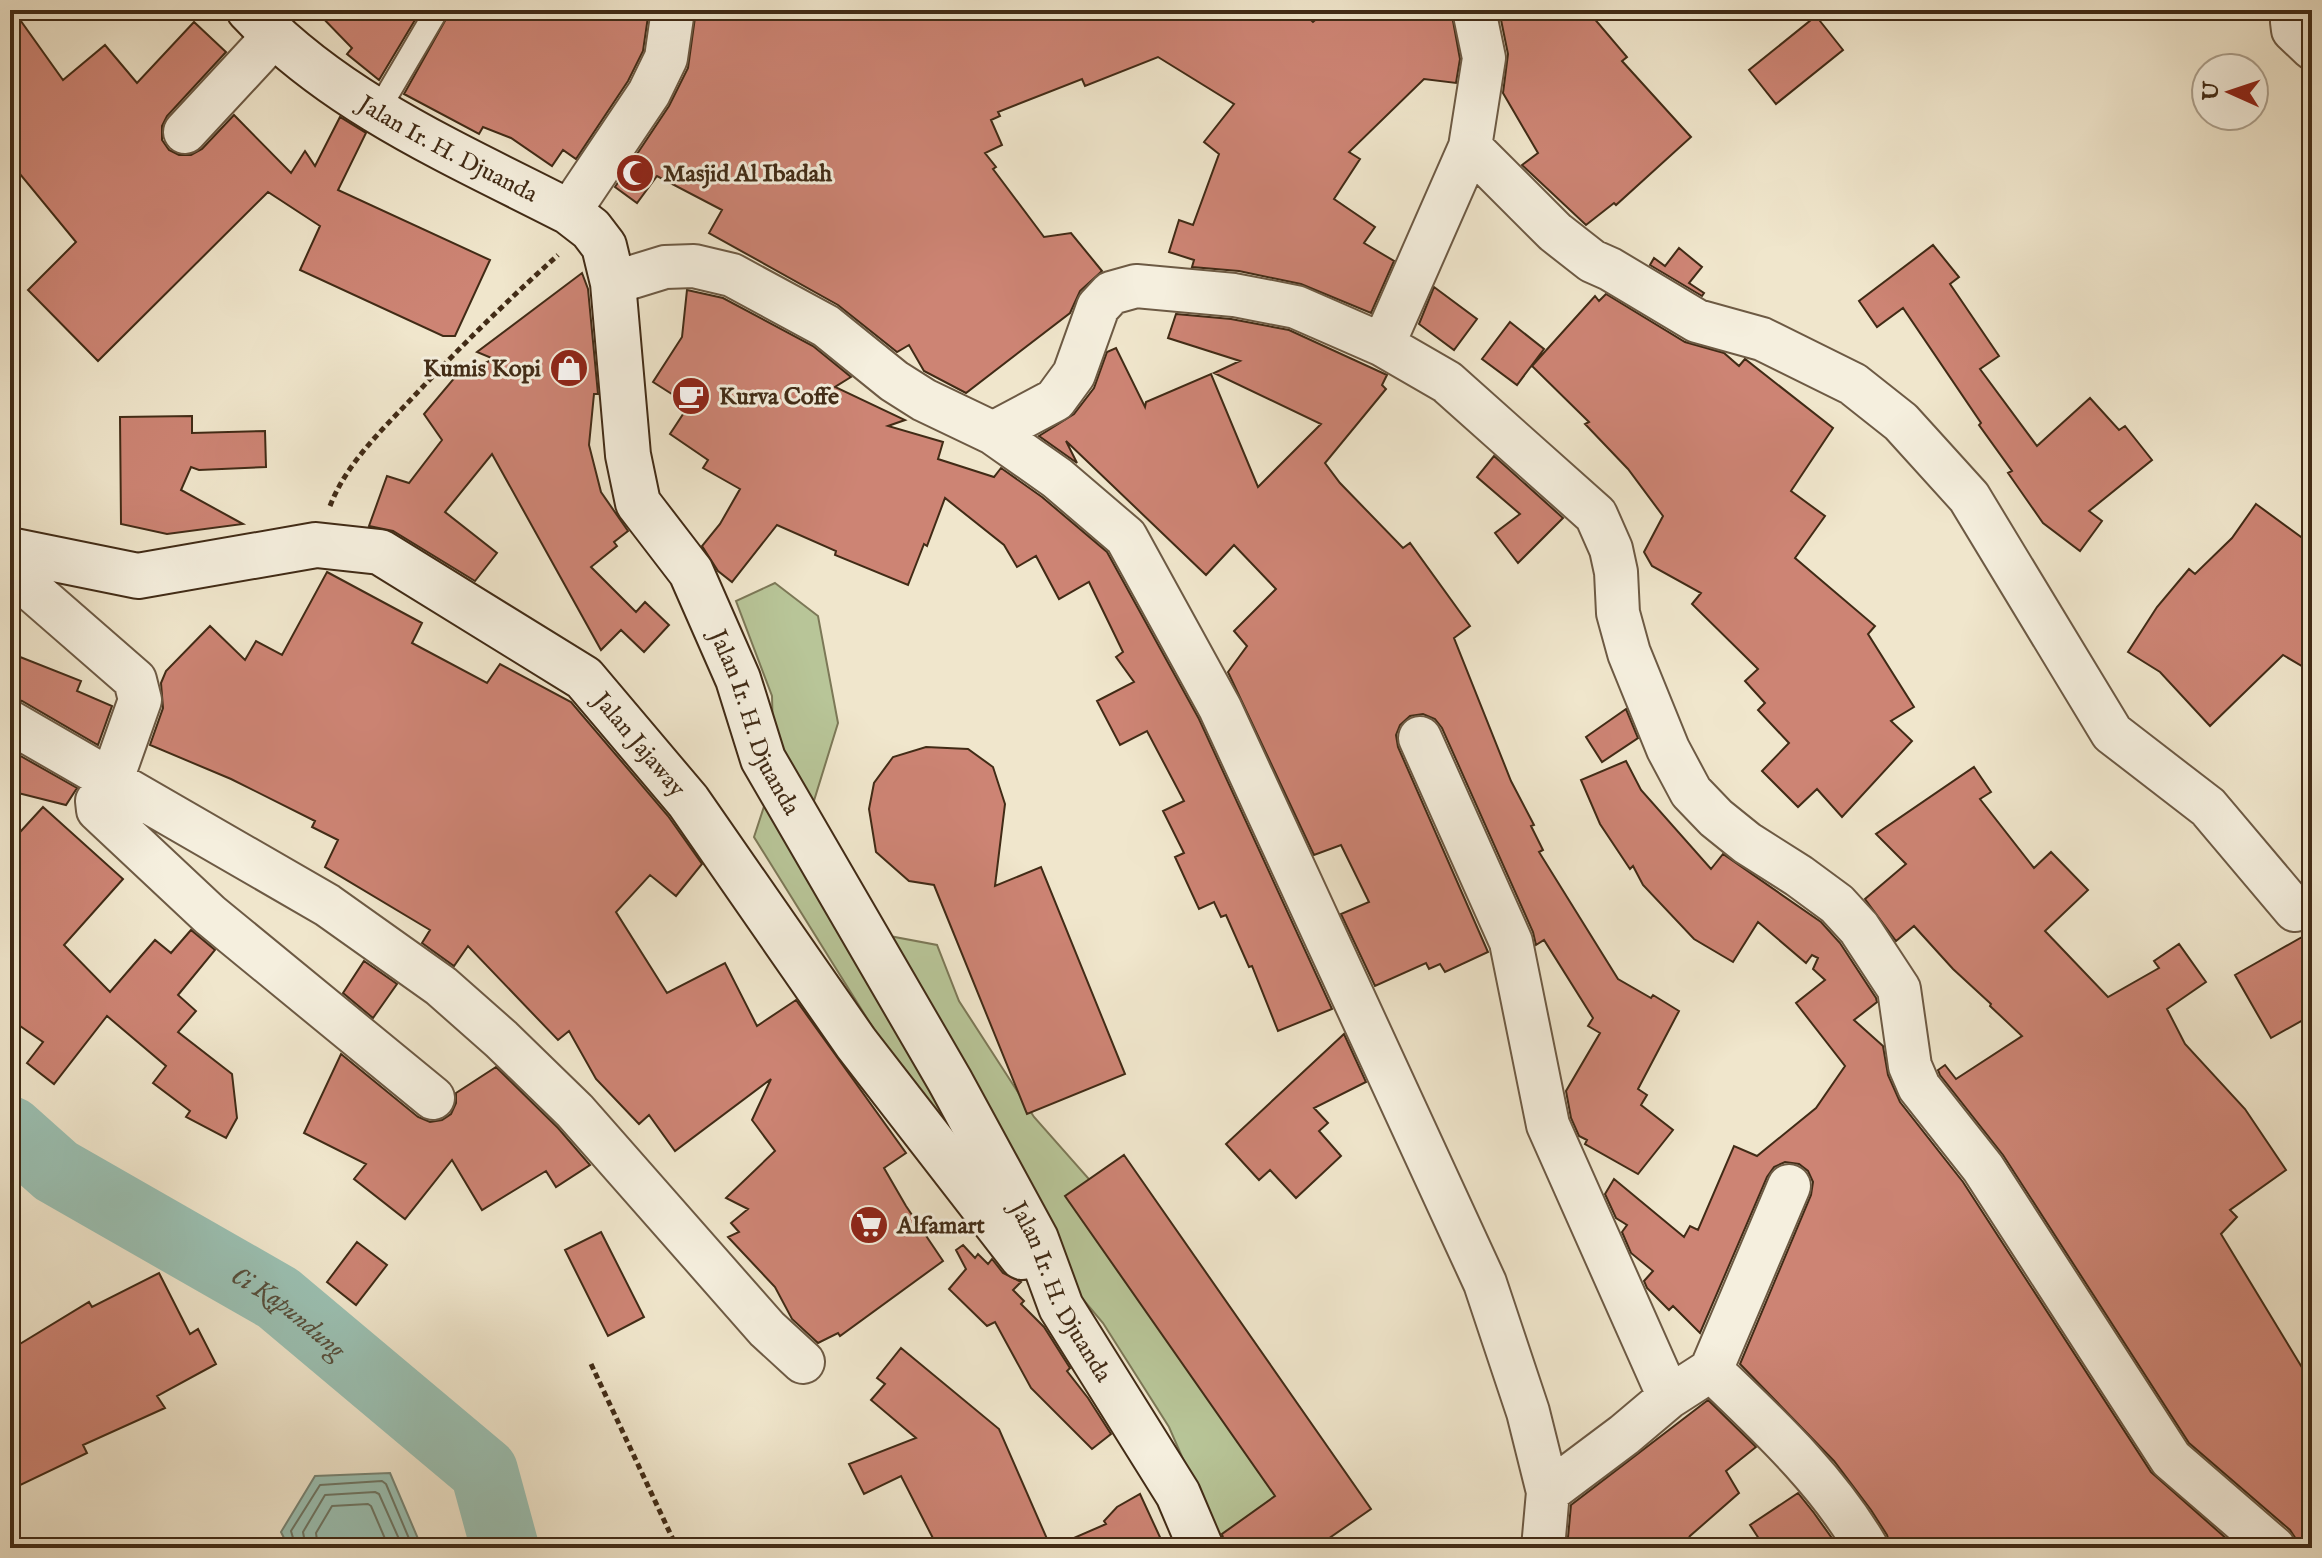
<svg xmlns="http://www.w3.org/2000/svg" width="2322" height="1558" font-family="'IM FELL English',serif">
	<style>
		.green { fill: #b8c598; stroke: #7c7857; stroke-width: 2 }
		.water { fill: #9bc0b2; stroke: #778474; stroke-width: 2 }
		.lines { fill: none; stroke-linecap: round; stroke-linejoin: round }
		.shore { stroke: #6e7664; stroke-width: 2 }
		.river { stroke: #9bc0b2; stroke-width: 68 }
		.building { fill: #cd8474; stroke: #412b16; stroke-width: 2 }
		.lane-casing { stroke: #6d5a44; stroke-width: 26 }
		.street-casing { stroke: #6d5a44; stroke-width: 46 }
		.secondary-casing { stroke: #412b16; stroke-width: 48 }
		.path { stroke: #412b16; stroke-width: 5; stroke-dasharray: 6 4; stroke-linecap: butt }
		.lane { stroke: #f5efde; stroke-width: 22 }
		.street { stroke: #f5efde; stroke-width: 42 }
		.secondary { stroke: #f5efde; stroke-width: 44 }
		.labels { text-anchor: middle; stroke-width: 6; stroke-linejoin: round; paint-order: stroke }
		.street-label { font-size: 24px; fill: #412b16; stroke: #f5efde }
		.poi-label { font-size: 24px; font-weight: bold; fill: #412b16; stroke: #f5efde; text-anchor: start }
		.water-label { font-size: 26px; font-style: italic; fill: #58503d; stroke: #f5efde }
	</style>
	<rect width="100%" height="100%" fill="#f0e6cc"/>
	<filter id="stains"><feTurbulence type="fractalNoise" baseFrequency=".0025" numOctaves="4"/><feColorMatrix values="0 0 0 0 .2 0 0 0 0 .09 0 0 0 0 .02 0 0 0 .5 -.17"/></filter>
	<radialGradient id="worn" r=".72"><stop offset=".6" stop-color="#630" stop-opacity="0"/><stop offset="1" stop-color="#630" stop-opacity=".3"/></radialGradient>
	<path class="green" d="M775,583L818,616L838,723L813,804L879,934L937,945L959,1001L1034,1117L1179,1281L1318,1525L1325,1548H1222L1169,1427L1103,1323L926,1113L754,837L774,776L772,696L736,601Z"/>
	<path class="water" d="M390,1473L422,1548H289L281,1532L315,1476Z"/>
	<g class="lines">
		<path class="shore" d="M296,1548L291,1531L320,1485L382,1481L386,1484L413,1548
			M306,1548L303,1532L325,1495L375,1492L379,1494L403,1548
			M318,1548L316,1533L332,1506L368,1504L371,1506L389,1548"/>
		<path class="river" id="s1" d="M10,1130L56,1171L278,1298L484,1471L505,1548"/>
	</g>
	<path class="building" d="M10,10H13L63,80L105,45L137,83L194,22L226,52L167,116L162,126V140L169,150L179,155H191L202,149L234,115L291,173L305,151L315,166L340,117L366,133L338,190L490,260L455,336H443L300,270L320,226L268,192L98,361L28,290L76,242L10,162Z
		M315,10H421L379,80L347,54L352,48Z
		M451,10H649L643,51L628,81L576,159L563,150L552,166L511,138L483,127L479,134L404,94Z
		M696,10H1300L1313,22L1327,10H1451L1460,59L1456,83L1424,79L1349,152L1360,159L1334,199L1375,227L1364,243L1394,261L1371,313L1301,284L1239,271L1192,267L1194,260L1169,252L1179,220L1193,225L1219,154L1204,142L1234,104L1158,57L1085,86L1082,79L998,112L1000,116L991,120L1002,145L985,153L996,167L993,169L1044,237L1071,233L1102,271L1080,291L1070,313L966,393L924,371L909,345L897,352L838,305L709,233L722,210L657,176L637,203L615,187L669,106L688,68Z
		M1499,10H1587L1627,57L1622,61L1691,137L1616,205L1614,203L1586,225L1522,165L1538,153L1503,93L1508,54Z
		M1816,16L1843,50L1776,104L1749,70Z
		M1933,245L1959,277L1950,284L1999,356L1980,369L2037,446L2090,398L2119,430L2125,426L2152,460L2089,511L2102,521L2080,551L2043,523L2008,473L2012,471L1979,425L1981,423L1903,308L1877,327L1859,301Z
		M1679,248L1702,267L1689,283L1704,293L1702,296L1650,265L1654,258L1665,266Z
		M582,273L588,289L598,394H594L589,445L601,492L628,531L614,542L617,546L591,567L636,612L645,602L669,625L644,652L621,630L601,650L492,454L445,512L497,553L475,581L393,531L369,526L387,476L409,483L442,440L424,414L456,376L494,359L477,352Z
		M1434,287L1477,319L1454,350L1419,324Z
		M687,290L723,298L813,346L851,377L835,387L905,420L888,426L943,442L938,459L994,477L1001,468L1042,497L1107,552L1199,719L1332,1009L1278,1031L1252,966L1249,967L1226,915L1221,917L1214,902L1199,909L1175,857L1184,853L1163,811L1184,801L1147,731L1120,745L1097,701L1134,682L1116,657L1123,652L1089,582L1059,599L1036,556L1017,567L1004,545L945,498L927,546L924,544L908,585L835,555L836,551L777,525L732,582L718,571L702,546L720,524L740,489L703,468L708,460L670,434L689,405L653,382L682,337Z
		M1606,294L1685,342L1724,353L1739,366L1745,359L1833,428L1791,491L1825,516L1795,558L1875,626L1868,634L1914,707L1891,721L1912,741L1842,817L1817,789L1798,807L1762,771L1789,743L1758,710L1765,703L1745,681L1758,669L1692,604L1701,593L1652,566L1644,552L1663,516L1628,469L1585,424L1589,422L1532,366L1595,296L1599,301Z
		M1176,314L1231,319L1289,330L1387,375L1382,385L1386,389L1325,463L1340,483L1403,548L1410,543L1470,626L1454,638L1511,781L1534,825L1531,826L1543,850L1539,852L1618,979L1651,998L1653,995L1679,1011L1638,1089L1647,1095L1641,1105L1673,1130L1638,1174L1585,1144L1587,1140L1579,1136L1571,1118L1566,1091L1600,1033L1588,1026L1593,1018L1544,940L1536,945L1533,932L1442,728L1435,719L1423,714L1410,716L1400,725L1396,735L1398,747L1488,952L1445,972L1440,964L1429,969L1426,963L1375,986L1341,914L1369,902L1341,845L1314,855L1228,672L1247,646L1234,631L1276,589L1234,545L1206,575L1066,441L1077,463L1039,436L1074,414L1094,388L1107,352L1116,348L1145,407L1146,402L1211,374L1258,487L1321,424L1214,373L1240,361L1168,338Z
		M1510,322L1544,349L1517,385L1482,359Z
		M192,416V433L265,431L266,467L199,470L191,467L181,490L243,524L167,534L121,524L120,417Z
		M1494,456L1563,518L1518,563L1495,533L1520,514L1477,477Z
		M2256,504L2312,545V672L2283,655L2210,726L2160,672L2128,652L2157,607L2189,569L2195,574L2232,538Z
		M327,572L422,623L412,643L487,683L500,664L571,702L668,816L702,864L676,896L650,875L616,912L667,993L725,963L757,1026L796,1000L906,1153L884,1168L906,1206L943,1261L840,1336L838,1333L818,1343L792,1319L775,1287L728,1237L739,1232L731,1223L748,1209L726,1198L775,1151L752,1120L771,1079L675,1151L649,1115L639,1124L596,1079L569,1031L558,1040L468,946L454,966L422,943L430,930L325,867L338,840L312,827L315,821L231,779L150,745L163,708L161,683L166,671L210,626L245,660L256,641L282,655Z
		M10,653L81,681L77,691L112,706L98,745L22,701L10,698Z
		M1626,709L1638,738L1602,762L1586,737Z
		M926,747L968,749L993,767L1005,804L995,886L1041,867L1125,1074L1027,1114L934,885L909,881L876,852L869,809L874,783L893,757Z
		M10,750L77,788L66,805L10,791Z
		M1626,761L1641,790L1711,869L1723,854L1821,922L1840,943L1876,998L1877,1002L1854,1020L1883,1046L1888,1075L1900,1102L1963,1182L2151,1472L2237,1548H1891L1887,1535L1871,1510L1834,1461L1740,1364L1811,1195L1813,1182L1808,1171L1799,1164L1785,1162L1774,1167L1767,1177L1700,1333L1673,1306L1669,1310L1647,1288L1644,1281L1653,1271L1631,1253L1622,1232L1627,1225L1616,1218L1605,1194L1614,1179L1684,1237L1690,1226L1698,1230L1734,1146L1757,1156L1816,1108L1845,1066L1796,1003L1825,980L1813,969L1818,958L1812,955L1806,963L1758,922L1733,962L1694,939L1643,885L1633,866L1630,869L1600,824L1581,780Z
		M1974,767L1991,792L1980,799L2034,868L2051,852L2088,890L2045,931L2108,997L2159,968L2154,961L2179,944L2206,982L2167,1009L2185,1044L2245,1109L2286,1170L2230,1210L2237,1217L2221,1234L2312,1384V1548H2297L2296,1539L2290,1530L2189,1443L2003,1155L1940,1075L1938,1070L1945,1065L1956,1079L2022,1036L1990,1006L1991,1004L1953,969L1914,926L1896,941L1865,899L1906,864L1876,834Z
		M43,807L123,879L64,945L110,992L155,940L171,953L191,930L215,950L178,995L196,1011L178,1032L232,1074L237,1118L226,1138L186,1117L190,1111L153,1083L166,1066L107,1016L54,1084L27,1063L43,1042L10,1019V843Z
		M2302,937L2312,954V1015L2271,1038L2235,975Z
		M364,961L397,984L373,1018L343,993Z
		M1344,1034L1366,1082L1314,1108L1328,1123L1319,1131L1341,1156L1296,1198L1270,1170L1259,1180L1226,1144Z
		M341,1054L418,1117L430,1122L442,1120L451,1114L456,1103V1093L496,1067L558,1128L590,1165L556,1187L546,1171L482,1210L452,1160L405,1219L354,1179L366,1164L304,1133Z
		M1124,1155L1371,1509L1315,1548H1226L1222,1534L1275,1496L1065,1196Z
		M601,1232L644,1317L608,1336L565,1250Z
		M357,1242L387,1265L356,1305L327,1282Z
		M963,1245L975,1258L978,1254L988,1264L992,1259L1003,1273L1021,1282L1013,1290L1024,1301L1021,1304L1044,1327L1070,1368L1067,1371L1088,1398L1111,1434L1092,1449L1031,1388L995,1322L987,1326L949,1289L966,1269L956,1250Z
		M159,1273L190,1334L198,1329L216,1364L157,1396L165,1408L83,1445L87,1453L10,1490V1350L89,1302L92,1307Z
		M901,1348L999,1429L1051,1548L1106,1524L1104,1521L1117,1507L1140,1494L1165,1548H938L901,1476L864,1494L849,1464L916,1438L871,1400L885,1384L877,1378Z
		M1708,1400L1756,1447L1726,1471L1739,1493L1690,1536L1683,1548H1633L1618,1539L1609,1548H1567L1571,1505Z
		M1798,1493L1814,1513L1839,1548H1765L1750,1525Z"/>
	<g class="lines">
		<defs>
			<path id="lane" d="M377,112L437,10"/>
			<path id="street" d="M2304,10L2292,22L2293,30L2312,48
				M185,132L274,36
				M1470,147L1484,58L1474,10
				M569,212L649,93L666,58L673,10
				M613,283L665,267L694,266L732,275L826,326L894,381L924,400L993,433L1057,478L1126,537L1220,708L1485,1283L1528,1412L1548,1492L1543,1548
				M1383,345L1470,147L1555,232L1592,261L1610,269L1697,321L1762,339L1853,384L1901,422L1969,497L2112,733L2208,807L2295,910
				M993,433L1055,400L1074,374L1098,307L1111,293L1136,286L1234,295L1296,307L1383,345L1447,382L1596,515L1611,549L1616,572L1618,613L1629,653L1668,749L1691,792L1716,818L1747,843L1799,876L1837,904L1859,928L1899,989L1910,1066L1919,1087L1983,1168L2171,1459L2274,1548
				M10,571L135,680L140,700L111,782L97,801L98,810L210,915L433,1098
				M10,722L327,905L441,986L501,1039L575,1111L767,1329L803,1362
				M1420,738L1511,942L1548,1125L1669,1397
				M1711,1370C1769,1426 1826,1478 1867,1548
				M1548,1492L1624,1435L1669,1397L1711,1370L1789,1186"/>
			<g id="secondary">
				<path id="s2" d="M249,10C336,103 458,155 569,212L591,229L604,246L613,283L628,455L638,503L691,572L738,679L763,759L950,1081L1036,1239L1061,1307L1178,1494L1201,1548"/>
				<path id="s3" d="M10,550L138,576L316,545L380,552L584,678L688,801L856,1043L1022,1257"/>
			</g>
		</defs>
		<use href="#lane" class="lane-casing"/>
		<use href="#street" class="street-casing"/>
		<use href="#secondary" class="secondary-casing"/>
		<path class="path" d="M330,506C347,462 384,428 416,394C462,345 509,299 558,255
			M591,1364L677,1548"/>
		<use href="#lane" class="lane"/>
		<use href="#street" class="street"/>
		<use href="#secondary" class="secondary"/>
	</g>
	<defs>
		<symbol id="mosque-disc" viewBox="-11 -11 22 22"><circle r="9.5" fill="#8f2418" stroke="#f5efde"/><path d="M3.5-4.9A6 6 0 1 0 3.5 4.9A5 5 0 1 1 3.5-4.9Z" fill="#fff"/></symbol>
		<symbol id="shop-disc" viewBox="-11 -11 22 22"><circle r="9.5" fill="#8f2418" stroke="#f5efde"/><path d="M-5-2.5h2.3a2.7 3.5 0 0 1 5.4 0H5L5.5 6h-11ZM-1.5-2.5h3a1.5 2.3 0 0 0-3 0Z" fill="#fff"/></symbol>
		<symbol id="cafe-disc" viewBox="-11 -11 22 22"><circle r="9.5" fill="#8f2418" stroke="#f5efde"/><path d="M-5.5-4.5H6V0H3Q3 3.5 0 3.5H-2.5Q-5.5 3.5-5.5 0ZM3-3.2v2h1.7v-2ZM-6 4.5H4V6H-6Z" fill="#fff"/></symbol>
		<symbol id="supermarket-disc" viewBox="-11 -11 22 22"><circle r="9.5" fill="#8f2418" stroke="#f5efde"/><path d="M-6-5.5h2.5l.6 2H6L4.5 2H-2.5L-4.4-4H-6ZM-1.5 3.2a1.3 1.3 0 1 0 .1 0ZM3 3.2a1.3 1.3 0 1 0 .1 0Z" fill="#fff"/></symbol>
	</defs>
	<g fill-rule="evenodd">
		<use href="#mosque-disc" x="613" y="151" width="44" height="44"/>
		<use href="#shop-disc" x="547" y="346" width="44" height="44"/>
		<use href="#cafe-disc" x="669" y="374" width="44" height="44"/>
		<use href="#supermarket-disc" x="847" y="1203" width="44" height="44"/>
	</g>
	<g class="labels">
		<g class="street-label">
			<text dy="8" stroke="none"><textPath href="#s2" startOffset="244">Jalan Ir. H. Djuanda</textPath></text>
			<text dy="8" stroke="none"><textPath href="#s2" startOffset="940">Jalan Ir. H. Djuanda</textPath></text>
			<text dy="8" stroke="none"><textPath href="#s3" startOffset="702">Jalan Jajaway</textPath></text>
			<text dy="8" stroke="none"><textPath href="#s2" startOffset="1588">Jalan Ir. H. Djuanda</textPath></text>
		</g>
		<g class="poi-label">
			<text x="663" y="181">Masjid Al Ibadah</text>
			<text x="541" y="376" text-anchor="end">Kumis Kopi</text>
			<text x="719" y="404">Kurva Coffe</text>
			<text x="897" y="1233">Alfamart</text>
		</g>
		<g class="water-label">
			<text dy="9" stroke="none"><textPath href="#s1" startOffset="334">Ci Kapundung</textPath></text>
		</g>
	</g>
	<rect width="2322" height="1558" fill="none" stroke="#f0e6cc" stroke-width="40"/>
	<rect x="12" y="12" width="2298" height="1534" fill="none" stroke="#412b16" stroke-width="4"/>
	<rect x="20" y="20" width="2282" height="1518" fill="none" stroke="#412b16" stroke-width="2"/>
	<g transform="translate(2230 92) rotate(273)"><circle r="38" fill="#f5efde" stroke="#ada18e" stroke-width="2"/>
	<path d="M0-6L14 30L0 20L-14 30Z" fill="#8f2418"/>
	<text y="-12" font-size="22" font-weight="bold" text-anchor="middle" fill="#412b16">U</text>
	</g>
	<rect width="100%" height="100%" filter="url(#stains)"/>
	<rect width="100%" height="100%" fill="url(#worn)"/>
</svg>
